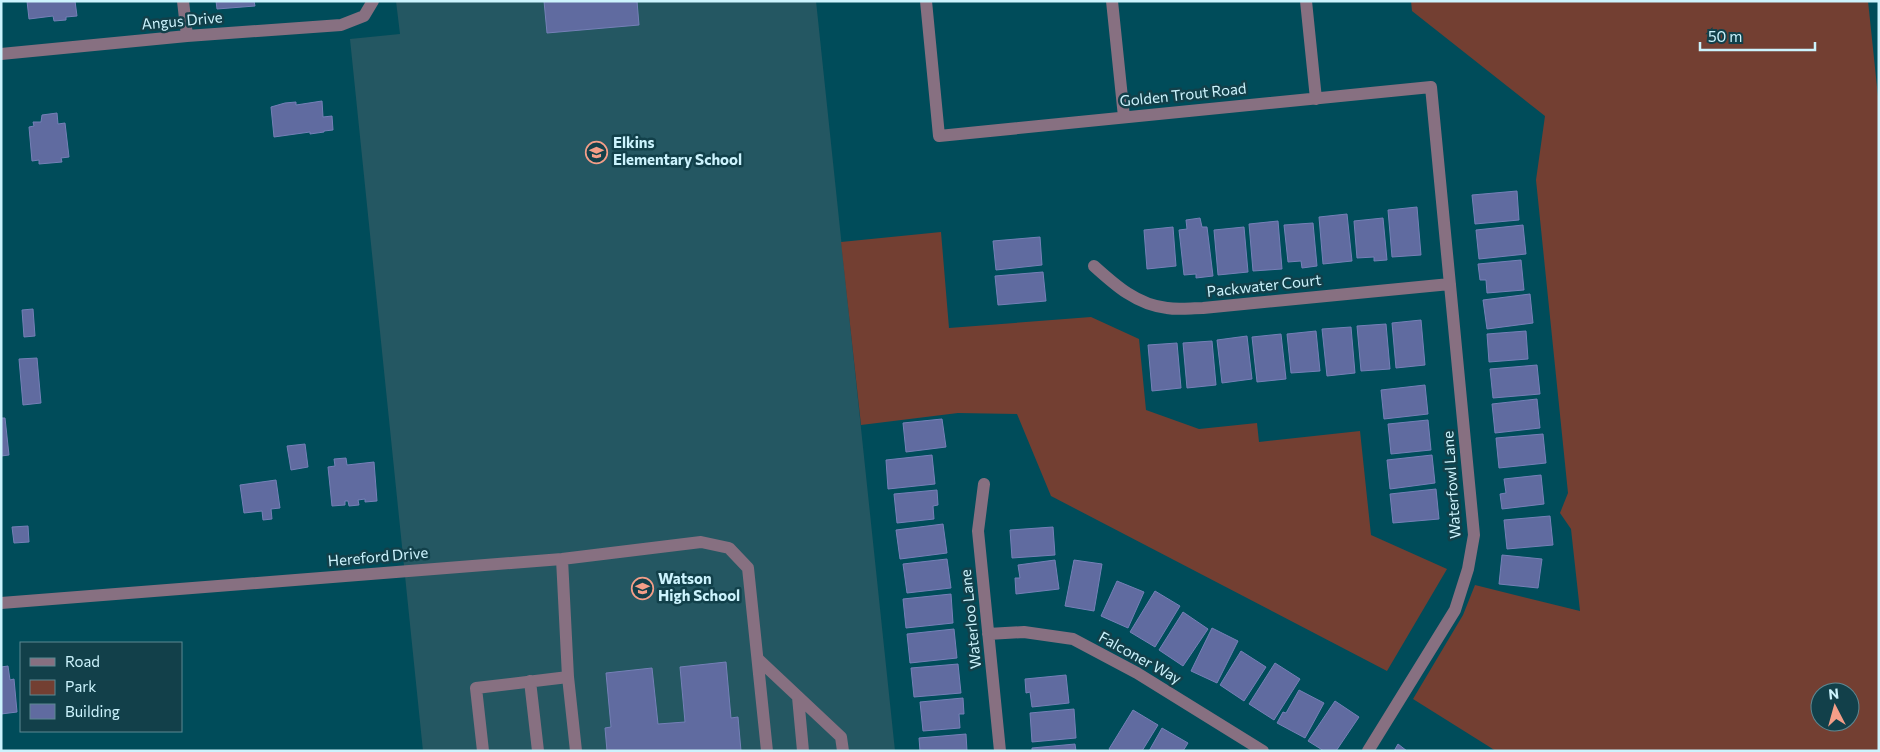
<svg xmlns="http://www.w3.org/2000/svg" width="1880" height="752" font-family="Commissioner,sans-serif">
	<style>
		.built { fill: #245762 }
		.green { fill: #733f32; fill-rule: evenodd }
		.building { fill: #606ba0; stroke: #7580b7 }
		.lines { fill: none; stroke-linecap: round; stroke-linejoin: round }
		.minor { stroke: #877081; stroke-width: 12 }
		.labels { text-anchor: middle; stroke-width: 5; stroke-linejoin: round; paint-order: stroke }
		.street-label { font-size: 15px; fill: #ccf3fd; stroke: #12404a }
		.poi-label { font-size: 15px; font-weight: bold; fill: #ccf3fd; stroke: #12404a; text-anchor: start }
	</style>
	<rect width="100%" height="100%" fill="#004c5a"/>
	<path class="built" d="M396,1H816L895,751H423L350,39L400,34Z"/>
	<path class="green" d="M1411,1H1868L1879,106V751H1496L1413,699L1463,615L1475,585L1580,611L1571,529L1560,513L1568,493L1536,180L1545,116L1412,11ZM1820,692H1850V722H1820Z
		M941,232L949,328L1091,317L1139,339L1146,410L1199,429L1257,423L1259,442L1360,431L1371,535L1447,569L1387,671L1051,496L1017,414L958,413L861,425L841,242Z"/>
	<path class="building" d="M27,1H75L77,16L66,17V20L54,21L53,16L29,19Z
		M216,1H254L255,6L217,9Z
		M544,1H637L639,25L547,33Z
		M322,101L323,117L332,116L333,130L324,131V132L310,134V132L274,137L271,107L285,103L296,102V105Z
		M57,113L58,124L65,123L69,157L61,158L62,162L39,164V160L32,161L29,127L34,126L33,122H41L42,115Z
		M1517,191L1519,220L1475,224L1472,195Z
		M1417,207L1421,255L1392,257L1388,210Z
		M1347,214L1352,261L1323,264L1319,217Z
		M1200,218L1202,227H1207L1213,276L1196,278V274L1184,275L1179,230L1187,229L1186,220Z
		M1383,218L1387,260L1374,261V257L1357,258L1354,221Z
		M1278,221L1282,269L1253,271L1249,224Z
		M1313,223L1317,266L1302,268L1301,261L1288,262L1284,225Z
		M1523,225L1526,254L1479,259L1476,230Z
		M1173,227L1176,266L1147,269L1144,230Z
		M1244,227L1248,272L1218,275L1214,230Z
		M1040,237L1042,265L996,270L993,241Z
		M1521,260L1524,290L1487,293L1486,280H1480L1478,264Z
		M1043,272L1046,301L998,305L995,276Z
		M1530,294L1533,323L1487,329L1483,300Z
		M33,309L35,336L24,337L22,310Z
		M1421,320L1425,365L1396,368L1392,323Z
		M1386,324L1390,369L1361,371L1357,326Z
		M1351,327L1355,373L1327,376L1322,329Z
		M1316,331L1320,371L1291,373L1287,334Z
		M1526,331L1528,359L1489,362L1487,334Z
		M1281,334L1286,379L1257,382L1252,337Z
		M1247,336L1252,379L1222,383L1217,340Z
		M1212,341L1216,385L1187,388L1183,343Z
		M1177,343L1181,388L1152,391L1148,345Z
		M37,358L41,403L23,405L19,359Z
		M1537,365L1540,394L1493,398L1490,369Z
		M1425,385L1428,414L1384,419L1381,390Z
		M1537,399L1540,428L1495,433L1492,404Z
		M1,418H5L9,455L1,456Z
		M942,419L946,447L906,452L903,423Z
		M1428,420L1431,450L1391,454L1388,424Z
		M1543,434L1546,463L1499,468L1496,438Z
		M305,444L308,467L291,470L287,446Z
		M932,455L935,484L888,489L886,460Z
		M1432,455L1435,483L1390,489L1387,460Z
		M346,458L347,465L374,462L377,501L365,502V499L358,500L359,505L349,506L348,501H345V505L332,506L328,467L335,466L334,459Z
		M1541,475L1544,504L1502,509L1500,494L1506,493L1504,479Z
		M276,480L280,508L271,509L272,519L263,520L262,511L244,513L240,485Z
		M1436,489L1439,519L1393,523L1390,494Z
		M937,490L938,505L933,506L934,519L897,523L894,494Z
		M1550,516L1553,545L1507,549L1504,520Z
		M943,524L947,553L900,559L896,530Z
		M28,526L29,542L14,543L12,527Z
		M1053,527L1055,555L1012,558L1010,530Z
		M1502,555L1542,559L1538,588L1499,584Z
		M947,559L951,588L907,593L903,564Z
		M1055,560L1059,589L1016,594L1015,578H1020L1018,565Z
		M1074,560L1102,564L1094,611L1065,606Z
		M1117,581L1144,592L1128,628L1101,616Z
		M1155,591L1180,606L1155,647L1130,632Z
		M951,594L953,623L906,628L903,599Z
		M1183,612L1208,629L1183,666L1159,650Z
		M1212,628L1238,641L1217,683L1191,671Z
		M954,629L957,658L910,663L907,634Z
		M1241,651L1266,667L1244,701L1220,685Z
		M726,662L731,718L738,717L741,751H607L605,728L611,727L606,673L652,668L658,724L685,722L680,667Z
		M1275,663L1300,679L1274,720L1249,704Z
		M958,664L961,693L914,697L911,668Z
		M8,666L10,680L14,679L17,712L1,714V667Z
		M1066,675L1069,703L1032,707L1030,692L1026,693L1025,679Z
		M1299,690L1324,703L1305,738L1277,723L1283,712L1286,713Z
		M963,698L964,714H959L960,728L923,731L920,702Z
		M1335,701L1359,717L1336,751H1324L1308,741Z
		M1074,709L1076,738L1032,742L1030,713Z
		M1133,710L1158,725L1142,751H1111L1109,749Z
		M1162,728L1188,743L1183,751H1149Z
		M966,734L967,751H920L919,738Z
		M1075,744L1076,751H1032V748Z
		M1398,744L1407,751H1394Z"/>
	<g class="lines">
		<path class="minor" d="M183,1L187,36
			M926,1L939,136L1431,87L1474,535L1468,569L1455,610L1368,751
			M1112,1L1124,117
			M1306,1L1316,99
			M1,54L187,36L341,25L364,16L373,1
			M1094,266C1115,285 1137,305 1167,308C1179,310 1191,308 1203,308L1450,284
			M984,484L978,531L1000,751
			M562,559L568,677L576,751
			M1,603L562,559L701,542L729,548L748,568L767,751
			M988,634L1024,632L1073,639L1137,673L1263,751
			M758,659L841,737L843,751
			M530,681L538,751
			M798,697L803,751
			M483,751L476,688L568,677"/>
	</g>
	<defs>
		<symbol id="school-ring" viewBox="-11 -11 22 22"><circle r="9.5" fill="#12404a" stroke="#f49e88" stroke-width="1.5"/><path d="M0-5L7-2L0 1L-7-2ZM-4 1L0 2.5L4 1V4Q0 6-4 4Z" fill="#f49e88"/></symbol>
	</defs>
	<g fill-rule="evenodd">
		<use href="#school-ring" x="584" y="140" width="25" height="25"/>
		<use href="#school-ring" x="630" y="576" width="25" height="25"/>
	</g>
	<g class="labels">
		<g class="street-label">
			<text transform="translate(182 21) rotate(-5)" y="5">Angus Drive</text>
			<text transform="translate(1183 95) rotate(-6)" y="5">Golden Trout Road</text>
			<text transform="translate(1264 286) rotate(-6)" y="5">Packwater Court</text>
			<text transform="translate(1452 485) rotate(-94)" y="5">Waterfowl Lane</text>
			<text transform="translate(378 557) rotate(-5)" y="5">Hereford Drive</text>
			<text transform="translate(971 619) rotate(-96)" y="5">Waterloo Lane</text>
			<text transform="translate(1140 658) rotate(29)" y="5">Falconer Way</text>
		</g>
		<g class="poi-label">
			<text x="613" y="148">Elkins<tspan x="613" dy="17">Elementary School</tspan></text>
			<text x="658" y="584">Watson<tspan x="658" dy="17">High School</tspan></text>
		</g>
	</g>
	<rect width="1880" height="752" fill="none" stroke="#ccf3fd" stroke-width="5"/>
	<rect x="20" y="642" width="162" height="90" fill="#12404a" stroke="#5c8892"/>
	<rect x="30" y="658" width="25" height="8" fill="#877081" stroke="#5c8892"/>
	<text x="65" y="667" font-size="15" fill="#ccf3fd">Road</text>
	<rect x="30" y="680" width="25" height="15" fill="#733f32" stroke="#5c8892"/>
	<text x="65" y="692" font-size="15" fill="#ccf3fd">Park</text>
	<rect x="30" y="704" width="25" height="15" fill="#606ba0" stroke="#5c8892"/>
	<text x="65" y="717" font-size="15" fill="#ccf3fd">Building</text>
	<g transform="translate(1835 707) rotate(354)"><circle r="24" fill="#12404a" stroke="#5c8892"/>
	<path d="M0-4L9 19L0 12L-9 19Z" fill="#f49e88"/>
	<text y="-8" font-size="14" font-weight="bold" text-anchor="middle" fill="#ccf3fd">N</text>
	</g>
	<path d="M1700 42v8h115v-8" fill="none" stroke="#ccf3fd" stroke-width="2.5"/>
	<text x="1708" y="42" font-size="15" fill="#ccf3fd" stroke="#12404a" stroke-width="4" paint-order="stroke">50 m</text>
</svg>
